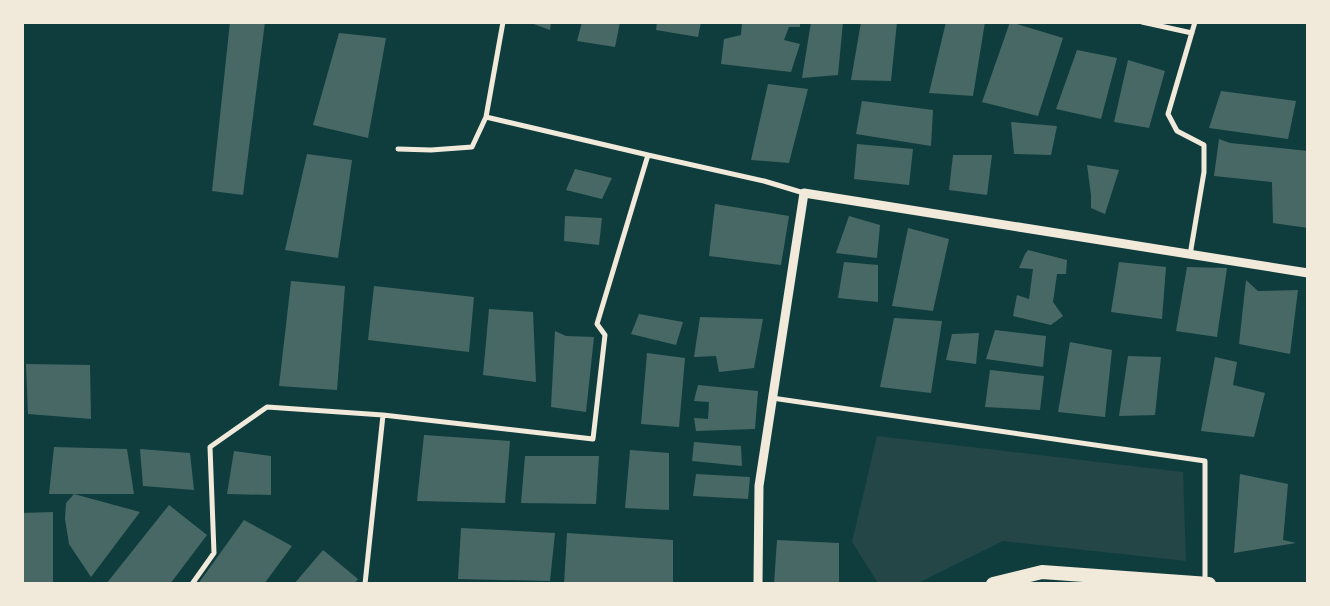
<svg xmlns="http://www.w3.org/2000/svg" width="1330" height="606" font-family="'PT Sans',sans-serif">
	<style>
		.green { fill: #244646 }
		.building { fill: #486865 }
		.lines { fill: none; stroke-linecap: round; stroke-linejoin: round }
		.minor { stroke: #f1e9da; stroke-width: 5 }
		.tertiary { stroke: #f1e9da; stroke-width: 9 }
		.trunk { stroke: #f1e9da; stroke-width: 14 }
	</style>
	<rect width="100%" height="100%" fill="#0f3d3e"/>
	<path class="green" d="M877,436L1183,472L1186,561L1003,541L918,583H878L852,542Z"/>
	<path class="building" d="M230,22H265L243,195L212,191Z
		M531,22H551L550,30L531,23Z
		M582,22H620L615,47L577,41Z
		M657,22H701L698,37L656,30Z
		M742,22H800V27H789L784,40L800,44L791,72L721,64L724,39L741,35Z
		M811,22H843L838,75L802,78Z
		M861,22H897L891,81L851,80Z
		M946,22H985L973,96L929,93Z
		M1010,22L1063,38L1038,116L982,102Z
		M339,33L386,38L368,138L313,125Z
		M1077,50L1117,58L1101,119L1056,109Z
		M1128,60L1165,71L1149,128L1114,122Z
		M768,84L808,89L789,163L751,160Z
		M1221,91L1296,101L1288,139L1209,128Z
		M862,101L933,110L931,146L856,134Z
		M1011,122L1057,126L1051,155L1014,154Z
		M1219,139L1230,143L1308,151V228L1273,223L1272,182L1214,176Z
		M857,144L913,149L909,185L854,179Z
		M307,154L352,160L338,258L285,250Z
		M953,155H992L987,195L949,190Z
		M1087,165L1119,170L1105,214L1091,208V195Z
		M575,169L612,178L602,199L566,190Z
		M715,204L789,216L781,265L709,256Z
		M565,216L602,218L599,245L564,241Z
		M849,216L880,225L877,258L836,253Z
		M908,228L949,239L933,311L892,306Z
		M1028,250L1067,260L1066,274H1057L1053,302L1063,316L1051,325L1013,316L1017,295L1029,299L1033,269L1019,268L1025,254Z
		M844,262L878,265V302L838,298Z
		M1119,262L1166,267L1162,319L1111,312Z
		M1187,267L1227,268L1217,337L1176,331Z
		M1246,280L1258,291L1298,290L1290,354L1239,344Z
		M291,281L345,286L337,390L279,386Z
		M374,286L474,297L469,352L368,340Z
		M489,309L533,312L536,382L483,375Z
		M639,314L683,322L676,345L631,334Z
		M700,317L763,319L754,368L719,372L716,356L694,357Z
		M894,318L942,321L931,393L880,387Z
		M995,330L1046,336L1043,367L986,359Z
		M555,331L566,336L594,337L586,412L551,407Z
		M979,333L976,364L946,360L952,334Z
		M1070,342L1112,350L1105,417L1058,412Z
		M647,353L685,358L679,427L641,424Z
		M1128,356L1161,357L1155,415L1119,416Z
		M1215,357L1237,362L1233,385L1265,393L1254,437L1201,431Z
		M26,364L90,365L91,419L28,414Z
		M990,370L1044,376L1040,410L985,407Z
		M698,385L758,391L755,429L696,431L694,418L708,419L709,402L694,401Z
		M424,435L510,441L505,503L417,501Z
		M694,442L741,446L742,466L692,461Z
		M54,447L127,449L134,494H49Z
		M140,449L190,453L194,490L143,486Z
		M630,450L669,453V510L625,508Z
		M234,451L271,456V495L227,494Z
		M525,456H599L596,504L521,503Z
		M696,474L750,477L748,499L693,496Z
		M1240,474L1288,484L1283,540L1296,543L1234,553Z
		M74,494L140,512L91,577L69,544L65,519L66,503Z
		M169,505L207,535L170,584H106Z
		M53,512V583L22,584V513Z
		M244,520L292,546L264,584H198Z
		M461,528L555,533L550,581L458,579Z
		M567,533L673,540V584H564Z
		M777,540L839,543V584H774Z
		M323,550L358,579L354,584H294Z"/>
	<g class="lines">
		<path class="minor" d="M1142,22L1192,33
			M486,117L648,155
			M398,149L431,150L472,147L486,117L503,22
			M1190,255L1204,172V145L1177,131L1168,114L1195,22
			M772,398L1205,461V583
			M192,584L214,553L210,447L267,407L383,415
			M365,584L383,415L593,439L605,335L597,324L648,155L764,181L804,193"/>
		<path class="tertiary" d="M758,584L759,486L804,193L1308,273"/>
		<path class="trunk" d="M993,584L1042,572L1209,584"/>
	</g>
	<rect width="1330" height="606" fill="none" stroke="#f1e9da" stroke-width="48"/>
</svg>
